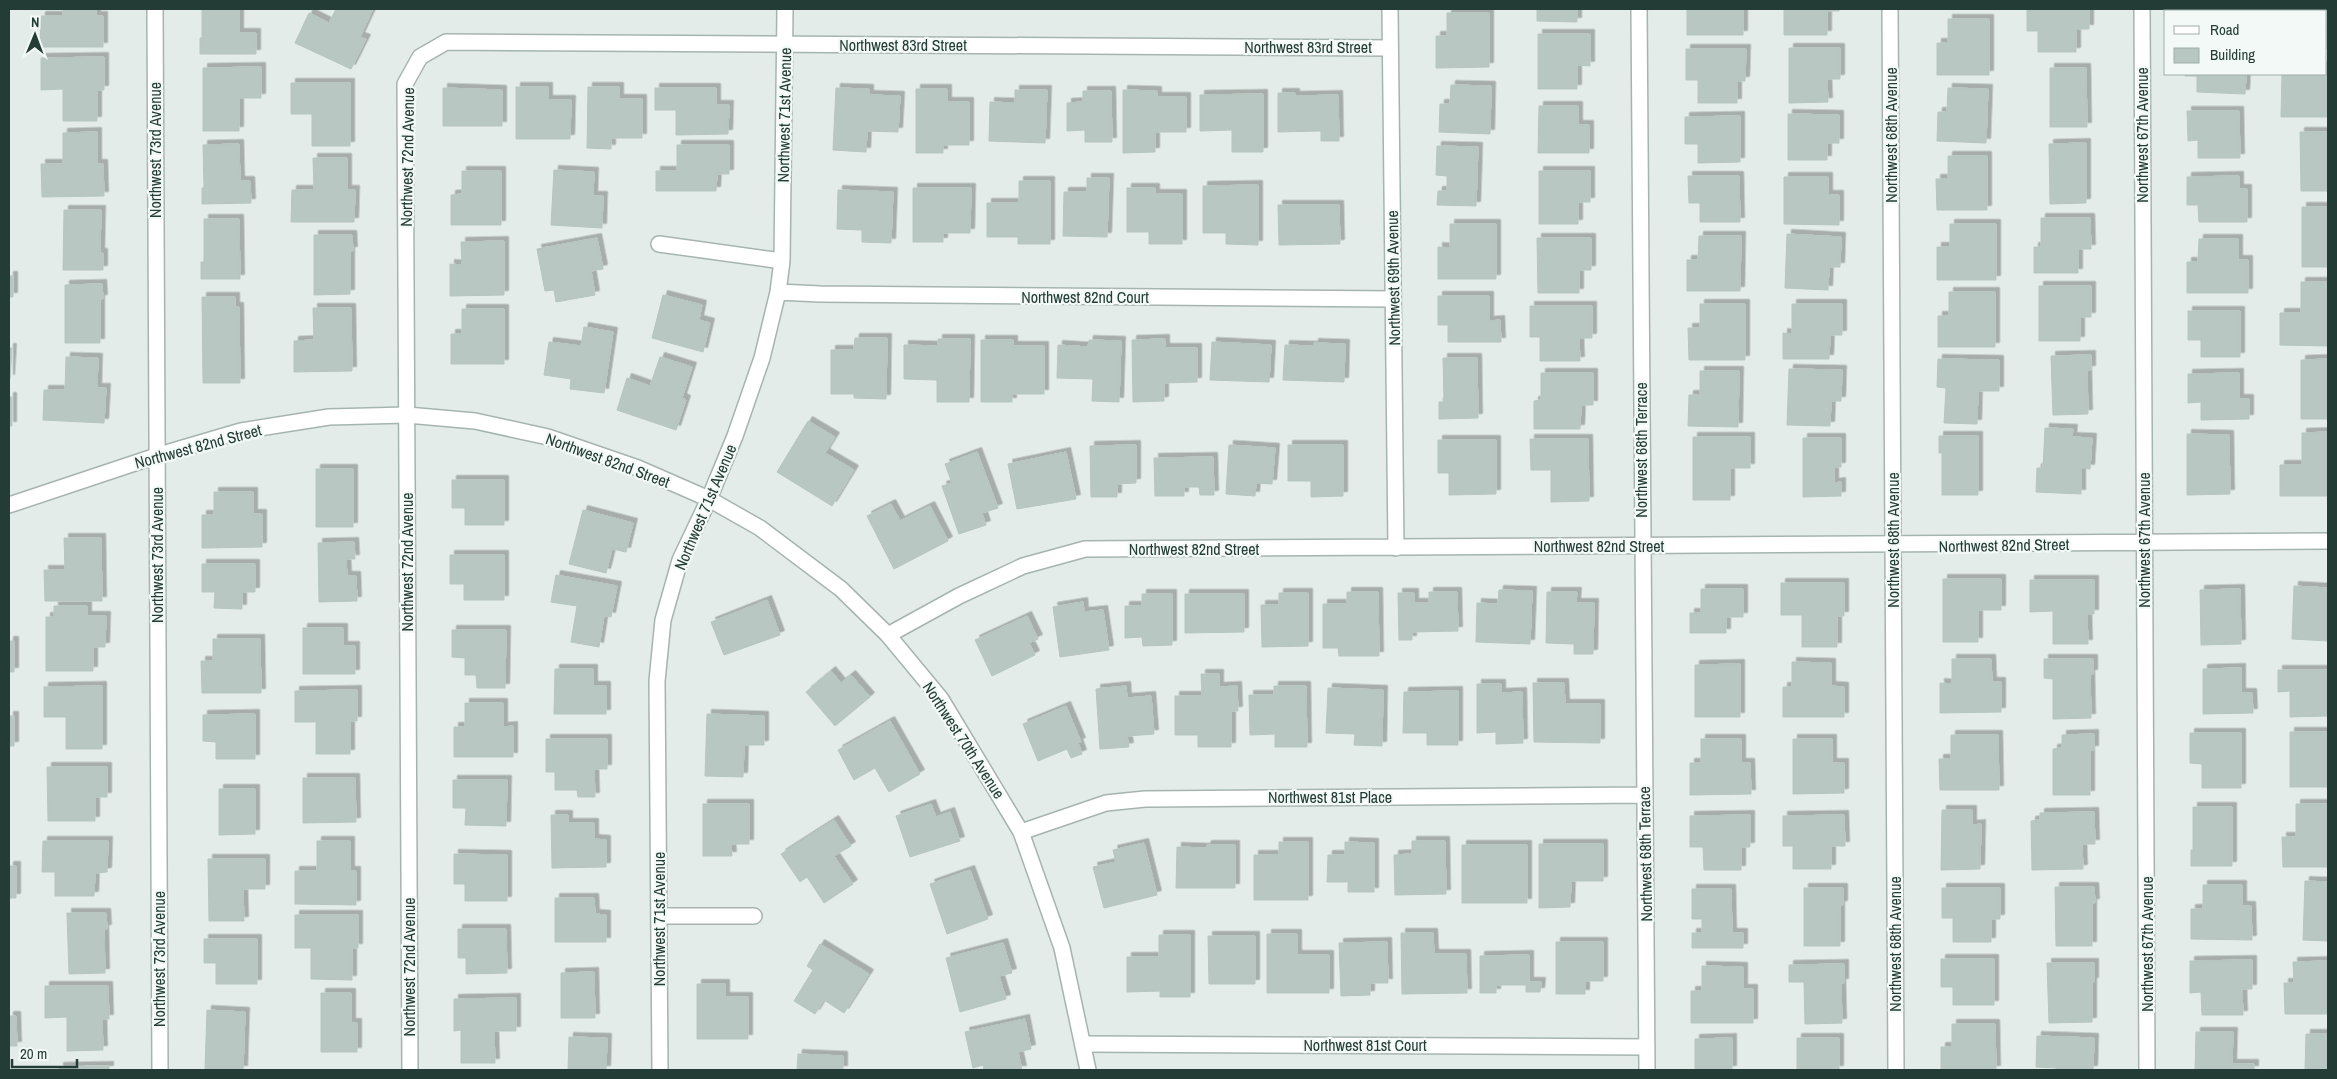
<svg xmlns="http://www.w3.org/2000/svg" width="2337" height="1079" font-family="'Archivo Narrow',sans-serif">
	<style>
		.building { fill: #b8c7c1; stroke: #b6c5bf; filter: url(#shadow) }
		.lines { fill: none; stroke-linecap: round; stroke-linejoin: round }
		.minor-casing { stroke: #a6b4af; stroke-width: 18 }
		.tertiary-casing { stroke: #a6b4af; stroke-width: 18 }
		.minor { stroke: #fff; stroke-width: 15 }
		.tertiary { stroke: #fff; stroke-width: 15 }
		.labels { text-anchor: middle; stroke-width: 4.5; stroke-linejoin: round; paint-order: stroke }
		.street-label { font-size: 16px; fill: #243c36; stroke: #f3f9f6 }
	</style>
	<defs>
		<filter id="shadow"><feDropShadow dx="4.5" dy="-4.5" stdDeviation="0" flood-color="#0004"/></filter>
	</defs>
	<rect width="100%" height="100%" fill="#e3ece8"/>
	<path class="building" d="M63,9H96V16H103V47H40L41,16H63Z
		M202,9H239V33H256V54H200V38H202Z
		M336,9H373L360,37L366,39L351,69L295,43L309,13L329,23Z
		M1537,9H1577V22L1537,21Z
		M1687,9H1743V35H1687Z
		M1784,9H1839V11H1827V35H1784Z
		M2027,9H2089V29H2076V52H2038V31H2027Z
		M2190,9H2239V11H2198Z
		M2274,9H2328L2327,49L2326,11H2274Z
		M1447,13H1489V67L1436,68V36H1447Z
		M1948,19H1989V75H1937V43H1948Z
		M1538,34H1590V66L1577,65V89H1538Z
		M1789,48H1840V79H1827L1828,102L1789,103Z
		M1686,49H1746L1745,81H1737V103H1698V80H1686Z
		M104,57V90H97V121H63V89L41,90V58Z
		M2326,62H2328L2327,117H2281L2282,74H2326Z
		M261,67V98H239V131H203V68Z
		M2050,68H2086L2087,127H2050Z
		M2185,74H2246L2245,94L2197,92V76H2185Z
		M291,83H350V146H312V114H291Z
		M1451,85L1491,86L1490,134L1439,132L1440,104H1450Z
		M516,87H548V100H571L570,139H516Z
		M588,87H619V99H642V138H611V149L587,148Z
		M443,88L502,90V126H443Z
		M655,88H716V105H729L728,134L676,135V110H655Z
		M836,88L869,89V95L900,96L898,132L867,131L866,152L833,150Z
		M1948,88L1988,89L1986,143L1937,141L1938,112H1947Z
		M916,89H947V102H969V145H943V153H916Z
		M1015,90H1047L1045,143L989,141L990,102L1015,103Z
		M1123,90L1157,91V97H1186V132H1155V152L1123,153Z
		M1083,91H1111L1112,142H1085V130L1067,131V103L1083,102Z
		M1278,93H1295V96L1338,95L1339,141H1321V131L1278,132Z
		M1263,94V152H1232V130L1200,131V95Z
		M1539,106H1578V125H1589V153H1538Z
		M2187,111H2239L2240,158H2198V140L2188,141Z
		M1788,114L1839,115V143H1827V160H1788Z
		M1740,116V162L1698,163V144H1685V117Z
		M97,132V164H103L104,196L42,197L41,164H63V133Z
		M2300,132H2328V191H2301Z
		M2086,143V203L2050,204L2049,144Z
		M239,144L240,181H250L251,203L202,204V188H204L203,145Z
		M677,145H729V174H717L716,191H656V171H677Z
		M1437,146L1478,147L1476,206L1437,205L1438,191H1447V176L1436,175Z
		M1948,156H1987V210H1937L1936,179H1948Z
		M313,158H347V190H355L354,222H291L292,190H314Z
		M554,170L594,172L593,196H603L602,228L551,225Z
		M462,171H501V225H451V195L462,194Z
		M1539,171H1590V202H1578V224H1539Z
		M1688,176H1739L1740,222H1700V203H1689Z
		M2239,176V189H2247V222H2199L2198,205H2187V177Z
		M1784,177H1828V195H1839V225L1784,224Z
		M1087,178H1109L1107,237L1063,236L1064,192H1087Z
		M1019,181H1050V244H1018V237H987V203H1019Z
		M1258,185V245L1226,244V233H1203V186Z
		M913,188H971L970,233H943V242H913Z
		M1127,188H1155V194H1182V244H1149V232H1127Z
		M838,190L893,192L891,243L862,242V230L837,229Z
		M1278,205H1339L1340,244L1279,245Z
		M2302,207H2328V267H2302Z
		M64,210H101L100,253H103V270H63Z
		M2041,218H2090L2091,249H2078V273H2034V247H2041Z
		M204,219H239L240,279H201V262H204Z
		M1450,224H1496V279H1438V247L1450,248Z
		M1950,224H1996V280H1937V247H1950Z
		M1787,234L1841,237L1840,267H1829L1828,290L1785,288Z
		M314,235H352L353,251H350V294L314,295Z
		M1699,236H1741L1740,291H1687V260H1698Z
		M597,238L603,269L591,271L595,295L556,302L554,290L545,291L537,249Z
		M1537,238H1591V270H1579V293H1538Z
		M2199,239H2238V260H2248V293H2187V262H2198Z
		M504,241V295L450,296V264L462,265L461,242Z
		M9,276H13V297H9Z
		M2301,282H2328V346L2280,345V313H2301Z
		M102,284L103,299H100V343H65V285Z
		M2039,286H2091V317H2080V341H2039Z
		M1949,292H1995V347H1938V316H1949Z
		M663,295L702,305L699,320L710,323L703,352L652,338Z
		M1438,296H1489V321L1500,320L1501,342H1448V325H1438Z
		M202,297H235V307H239L240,383H203Z
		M1700,304H1745V360H1689L1688,328H1700Z
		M1792,304H1842V335H1830L1829,359H1783V333L1792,334Z
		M1530,306H1592V338H1579L1580,361H1540V337H1530Z
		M313,308H351L352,371L294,372V341L314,340Z
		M462,309H504V364H451V334H462Z
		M2188,311H2240V357H2201V340H2188Z
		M584,327L613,332L604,393L570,389L571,379L544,375L549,342L581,346Z
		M855,338H887L886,399L854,398V394H831V350H854Z
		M938,339H970L969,402H937V380L904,379V345L938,346Z
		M1165,339V348H1197V382L1164,383V401L1133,402L1132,340Z
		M981,340H1013V346H1044V394H1012V402H981Z
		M1089,340L1121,341L1119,402L1092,401L1093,379L1057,378L1058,345L1088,347Z
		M1212,342L1271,345L1269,382L1210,380Z
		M1314,343L1345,344L1344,382L1283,380L1285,345L1314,346Z
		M9,348H12L10,379H9Z
		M2091,355V370H2087L2088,414L2053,415L2051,356Z
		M66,357L98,358L97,388H106L104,423L43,420L44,390H65Z
		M660,357L692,367L682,398L686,400L676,430L617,410L627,378L650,386Z
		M1443,358H1477L1478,418L1439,419V402H1444Z
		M1938,359L1999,360V391H1978L1977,424L1944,423L1946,388L1937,387Z
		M2328,359V419H2301V360Z
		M1789,369L1842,370L1841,401H1831L1830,426L1787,425Z
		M1700,371H1739L1738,427L1688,426L1689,395H1700Z
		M1541,373H1593V405H1581L1580,429H1534V401L1541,400Z
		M2239,373V399H2249V419L2201,420V402L2188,403V374Z
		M9,397H12V426H9Z
		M808,421L835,437L825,453L854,470L832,506L777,472Z
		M2045,428L2073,429L2072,437L2092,438L2090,469L2081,468V494L2036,492L2037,468H2043Z
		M2328,432V496H2280V465H2302V433Z
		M2187,434L2229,435L2230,494L2187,495Z
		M1939,436H1978V495H1942V453H1939Z
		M1693,437H1750V468H1730V500H1693Z
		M1803,438H1841V467H1834V483L1841,482V496L1803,497Z
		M1530,439H1588L1589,501L1551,502V470H1531Z
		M1438,440H1496V494L1449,495V473H1438Z
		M1136,445V483L1117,484V497H1091L1090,446Z
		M1229,445L1275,448L1272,484L1256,483L1255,496L1226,494Z
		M1288,445H1343V496L1311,497V481H1288Z
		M977,452L998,508L982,513L986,525L959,534L942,486L952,483L945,464Z
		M1066,452L1076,499L1017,509L1008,464Z
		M1213,457L1214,495H1200L1199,487H1184V496H1155L1154,458Z
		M316,469H353V527H316Z
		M452,480H504V525H465V508H452Z
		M214,492H253V514H262V547L202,548V515H214Z
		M891,504L900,521L930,506L948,541L894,569L867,516Z
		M583,510L633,523L626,552L612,549L606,573L569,564Z
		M64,538H101L102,601H45L44,570H65Z
		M354,542L355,559H346L347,576H356L357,601L319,602L318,543Z
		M450,555H504V600H464V584H450Z
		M202,564H255V592H242V609L214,608L215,592H202Z
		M556,575L617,586L611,617L604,616L599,647L571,642L577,606L551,602Z
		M1943,579H2001V610H1978V642H1943Z
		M2030,580H2094V614H2087L2088,644H2053V611L2030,612Z
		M1781,583H1844V616H1837V647H1802V615H1781Z
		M2294,586L2328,588V641L2292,639Z
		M1701,589H1743V617H1726V633H1690V613H1701Z
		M2240,589L2241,644L2201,645L2200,590Z
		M1499,590L1532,591L1530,644L1476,642L1477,603L1498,604Z
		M1347,592H1378L1379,656H1339L1338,648H1323V604H1347Z
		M1429,592H1457L1458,631L1412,632V640H1399L1398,593H1414V603H1429Z
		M1547,592H1577L1576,603H1594L1593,654H1574V644L1546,643Z
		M1279,593H1308V646L1262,647L1261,605H1279Z
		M1142,594H1172V645L1143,646L1142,637L1125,638V606H1142Z
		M1185,594H1244V632L1185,633Z
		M767,600L780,635L724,655L711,622Z
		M1083,602L1084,612L1103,610L1109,650L1060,657L1053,607Z
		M54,606H87V616H106L105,647H93V671H46V617H54Z
		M1027,616L1038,639L1029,643L1035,655L992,676L975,640Z
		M303,628H343V646H355V674H303Z
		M452,630H506L505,688H477L476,675H465V658L452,657Z
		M213,639H260L261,693H202L201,661H213Z
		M9,641H14V672H9Z
		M1952,659H1991L1992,682H2001V712L1940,713V683L1952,684Z
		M2044,659H2093V674H2090L2091,718L2053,719V679L2044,678Z
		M1792,662L1831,663V686L1844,687V717H1783V687H1792Z
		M1740,664V717H1695V665Z
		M2241,668V693H2252L2253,713L2203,714V669Z
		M555,669H593V686H606V714H554Z
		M2278,670H2328V716L2290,717V691L2278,692Z
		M831,671L841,683L851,675L870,697L835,726L806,692Z
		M1201,674H1219V687L1237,686L1238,711H1231V747H1198V735H1175V696H1202Z
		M1533,683H1564L1565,704H1600V743L1534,742Z
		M1477,684H1501V693L1522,692L1523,743L1496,744V732L1477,733Z
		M102,686V749H66V717H44V687Z
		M1126,686L1127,698L1151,696L1154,734L1127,736L1129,747L1100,749L1096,689Z
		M1274,686H1306L1307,747H1275V734L1250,735L1249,695H1274Z
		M1328,688L1383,690L1382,746L1354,745L1355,734L1326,733Z
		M357,690V721H350V754H316V722H295V691Z
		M1458,691V745H1427V733H1403L1404,692Z
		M465,703H503V727L513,726V757H454V727H465Z
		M1066,706L1081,742L1078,743L1082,754L1071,758L1067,749L1038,761L1023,724Z
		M255,714V759H216V742L203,741V715Z
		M707,714L764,716V745H744L743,777L705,776Z
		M9,716H14V746H9Z
		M890,721L920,774L889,792L875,768L854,780L838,750Z
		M2290,732H2328V787H2290Z
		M2190,733H2241V788H2202V764L2190,763Z
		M2094,734V750H2090V795H2053V749L2062,748V735Z
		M1951,735H1998L1999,790H1940L1939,759H1951Z
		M546,739H607V769H594L595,797H578L577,790H555V772H546Z
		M1701,739H1741V763H1750L1751,794L1690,795V763H1701Z
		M1793,739H1832V763H1844V793L1793,794Z
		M47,767H107V797H95V821H48Z
		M303,778H355L356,822L303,823Z
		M453,780H507L506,826L465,825L466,808H453Z
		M219,789H255V834L219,835Z
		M703,804H749V844H731L732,856H703Z
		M931,804L936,817L950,812L960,841L910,857L896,816Z
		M2296,804H2328V867H2283L2282,837H2296Z
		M2193,807H2232V866H2191V850H2193Z
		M1942,810H1972V825L1981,824L1980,869L1941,870Z
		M2094,812L2095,844H2082L2083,869L2032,870L2031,821L2040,820V813Z
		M551,815H568V823H594V839L606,840V867L552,868Z
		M1750,815V847H1741V870H1704L1703,847H1690V816Z
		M1844,815L1845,846H1831V869H1793V846H1783V816Z
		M834,820L851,846L834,856L853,884L824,903L807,877L800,882L781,854Z
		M43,841H108L107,872L95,873L94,896H55V872H42Z
		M317,841H350V871H356V905L295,904V871H317Z
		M1412,841H1445L1446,894L1395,895L1394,855L1412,854Z
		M1279,842H1308V900H1254V855H1279Z
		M1345,842L1374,843V892H1348V882H1327L1328,855H1345Z
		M1144,843L1157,895L1104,908L1093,867L1116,862L1113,850Z
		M1539,844H1603V881H1571L1570,907L1539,908Z
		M1207,845H1235V888H1176L1177,847L1206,848Z
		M1462,845H1527V903H1462Z
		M454,854L507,855V901H465V884H454Z
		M208,859H265V889H243L244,921H209Z
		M9,866H16V898H9Z
		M970,870L988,919L947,934L930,884Z
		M2305,881L2328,882V941L2303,940Z
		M2203,885H2242V906H2251L2252,940L2191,939V909H2203Z
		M2055,887H2094L2095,903H2092V946H2056Z
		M1804,888H1843V905H1840V946H1804Z
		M1942,888H2000V919H1991V942H1953V918H1942Z
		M1692,889H1731L1732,933H1743V948H1692V933H1702V919H1692Z
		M555,898H594L595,914L606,915V942H555Z
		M67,913H106L107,929H104L105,973L69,974Z
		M295,915H358V948H352V980L311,979V948H295Z
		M458,929H506L507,973L466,974V958H458Z
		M1401,933H1433L1434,954H1466L1467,993L1402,994Z
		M1267,934H1297V955H1329V993H1267Z
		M1159,935H1190V997H1160V991L1127,992V957H1159Z
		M1208,936H1255V984H1209Z
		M204,939H257V984H216V963H204Z
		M1387,942L1388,983H1370V995L1341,996L1339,943Z
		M1556,942H1603V981H1585V994H1556Z
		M1003,943L1012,973L999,976L1006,999L960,1012L946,958Z
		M820,944L869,974L844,1013L824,1000L815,1014L794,1001L813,970L807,966Z
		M1529,955V982H1541L1540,992H1526V985H1496V993H1480V956Z
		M1941,959H1994V1005H1953V987H1941Z
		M2252,960V989H2242L2243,1015H2202L2201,992L2190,993V961Z
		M2328,961V1014H2285L2284,983H2294L2293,962Z
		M2047,963H2094V982H2092V1022L2049,1023Z
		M1844,964V983H1841L1842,1023L1805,1024L1804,982H1789V965Z
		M1702,966L1743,967V989H1753V1023H1691V991H1702Z
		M594,972L595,1018H561V973Z
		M697,984H725V997H748V1039H697Z
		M45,986H108L109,1019H102L103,1050L67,1051V1017L45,1018Z
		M321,993H351V1023H357V1052H321Z
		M516,998V1031H494L495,1063H461V1030L454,1031V999Z
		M207,1010L245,1012L243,1070H205Z
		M9,1016H16L17,1046H9Z
		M1025,1019L1031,1049L1018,1052L1022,1070H984L983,1065L973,1068L965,1032Z
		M1952,1024H1995L1996,1070H1941V1047H1952Z
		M2196,1032H2233L2232,1064H2254V1070H2195Z
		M2306,1034H2328V1070H2305Z
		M2037,1036L2094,1038L2093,1070H2056V1068L2036,1067Z
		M569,1037L607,1038L606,1070H568Z
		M1732,1038V1070H1695V1039Z
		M1797,1038H1839V1070H1797Z
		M798,1054L843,1056V1070H797Z
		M109,1066V1070H59V1067Z"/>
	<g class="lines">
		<defs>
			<path id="minor" d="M155,9L160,1070
				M1390,9L1396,548
				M1639,9L1647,1070
				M1890,9L1896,1070
				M2142,9L2147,1070
				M659,244L782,261
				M778,292L820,294L1393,299
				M888,635L959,596L1023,566L1085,549L2328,541
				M1021,832L1106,803L1145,799L1645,795
				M660,916H754
				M1083,1044L1647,1047
				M410,1070L405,84L420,57L446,42L1390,48
				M660,1070L657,681L663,620L680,560L709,499L735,436L762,358L778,292L782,261L785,9"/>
			<path id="tertiary" d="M9,505L156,456L241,431L329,417L407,415L475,421L548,437L638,468L709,499L760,528L841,589L888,635L941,699L1021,832L1062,948L1088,1070"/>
		</defs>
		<use href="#minor" class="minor-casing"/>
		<use href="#tertiary" class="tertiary-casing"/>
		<use href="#minor" class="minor"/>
		<use href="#tertiary" class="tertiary"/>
	</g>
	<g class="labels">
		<g class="street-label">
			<text x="903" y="51">Northwest 83rd Street</text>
			<text x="1308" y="53">Northwest 83rd Street</text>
			<text transform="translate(784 115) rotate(-89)" y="6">Northwest 71st Avenue</text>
			<text transform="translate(1891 135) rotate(-90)" y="6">Northwest 68th Avenue</text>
			<text transform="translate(2142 135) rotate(-90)" y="6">Northwest 67th Avenue</text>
			<text transform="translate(155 150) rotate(-90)" y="6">Northwest 73rd Avenue</text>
			<text transform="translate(407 157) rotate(-89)" y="6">Northwest 72nd Avenue</text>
			<text transform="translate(1393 278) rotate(-91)" y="6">Northwest 69th Avenue</text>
			<text x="1085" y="303">Northwest 82nd Court</text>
			<text transform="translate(198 446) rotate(-15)" y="6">Northwest 82nd Street</text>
			<text transform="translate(1641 450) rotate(-90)" y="6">Northwest 68th Terrace</text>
			<text transform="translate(608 460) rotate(20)" y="6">Northwest 82nd Street</text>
			<text transform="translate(705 507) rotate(-67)" y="6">Northwest 71st Avenue</text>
			<text transform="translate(1893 540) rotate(-90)" y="6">Northwest 68th Avenue</text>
			<text transform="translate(2144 540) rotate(-90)" y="6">Northwest 67th Avenue</text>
			<text transform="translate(2004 545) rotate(-1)" y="6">Northwest 82nd Street</text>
			<text x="1599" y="552">Northwest 82nd Street</text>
			<text x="1194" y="555">Northwest 82nd Street</text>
			<text transform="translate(157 555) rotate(-90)" y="6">Northwest 73rd Avenue</text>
			<text transform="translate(407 562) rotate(-90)" y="6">Northwest 72nd Avenue</text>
			<text transform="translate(964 740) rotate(57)" y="6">Northwest 70th Avenue</text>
			<text x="1330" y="803">Northwest 81st Place</text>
			<text transform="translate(1645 854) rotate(-91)" y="6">Northwest 68th Terrace</text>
			<text transform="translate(659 919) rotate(-90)" y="6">Northwest 71st Avenue</text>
			<text transform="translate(1895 944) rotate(-90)" y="6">Northwest 68th Avenue</text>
			<text transform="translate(2147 944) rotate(-90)" y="6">Northwest 67th Avenue</text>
			<text transform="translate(159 959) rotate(-90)" y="6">Northwest 73rd Avenue</text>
			<text transform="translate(409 967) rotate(-90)" y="6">Northwest 72nd Avenue</text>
			<text x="1365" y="1051">Northwest 81st Court</text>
		</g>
	</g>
	<rect width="2337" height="1079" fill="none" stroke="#243c36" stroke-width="20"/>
	<rect x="2164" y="10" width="162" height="65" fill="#f3f9f6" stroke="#a0ada9"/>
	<rect x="2174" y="26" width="25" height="8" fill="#ffffff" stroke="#a0ada9"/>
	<text x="2210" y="35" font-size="15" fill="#243c36">Road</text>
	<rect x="2174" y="48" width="25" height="15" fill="#b8c7c1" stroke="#a0ada9"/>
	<text x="2210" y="60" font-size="15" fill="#243c36">Building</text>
	<g transform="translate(35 35) rotate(1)" stroke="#f3f9f6" stroke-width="4" paint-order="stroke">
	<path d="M0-4L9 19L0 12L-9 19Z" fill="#243c36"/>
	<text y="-8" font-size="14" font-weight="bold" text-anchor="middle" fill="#243c36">N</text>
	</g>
	<path d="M12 1059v8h65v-8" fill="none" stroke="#243c36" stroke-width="2.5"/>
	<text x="20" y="1059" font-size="15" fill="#243c36" stroke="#f3f9f6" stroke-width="4" paint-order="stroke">20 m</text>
</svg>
